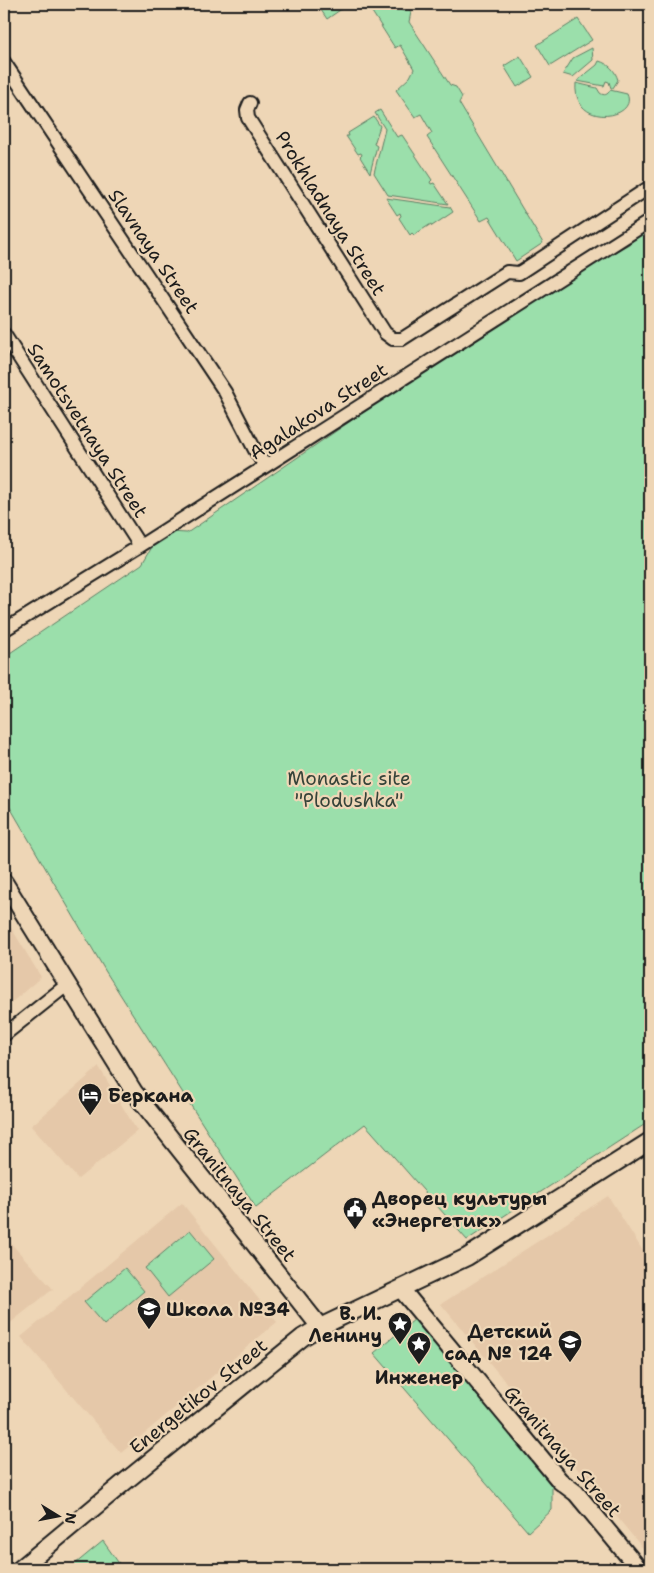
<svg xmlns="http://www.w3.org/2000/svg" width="654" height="1573" font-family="'Shantell Sans',sans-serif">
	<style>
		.built { fill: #e5c8a9 }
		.green { fill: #9bdfab; stroke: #5c7e64 }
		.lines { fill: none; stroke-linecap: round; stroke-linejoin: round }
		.minor-casing { stroke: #1c1c1c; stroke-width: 16 }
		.tertiary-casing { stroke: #1c1c1c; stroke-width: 20 }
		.minor { stroke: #eed6b6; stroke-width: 12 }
		.tertiary { stroke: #eed6b6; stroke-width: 16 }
		.labels { text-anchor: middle; stroke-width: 4.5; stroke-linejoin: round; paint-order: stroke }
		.street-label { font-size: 19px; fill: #1c1c1c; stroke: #eed6b6 }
		.park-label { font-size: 19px; fill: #354339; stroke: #eed6b6 }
		.poi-label { font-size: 19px; font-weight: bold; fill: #1c1c1c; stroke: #eed6b6; text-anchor: start }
	</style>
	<rect width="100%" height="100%" fill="#eed6b6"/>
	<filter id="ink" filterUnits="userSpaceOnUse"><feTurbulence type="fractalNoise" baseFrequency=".02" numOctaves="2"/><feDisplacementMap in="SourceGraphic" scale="10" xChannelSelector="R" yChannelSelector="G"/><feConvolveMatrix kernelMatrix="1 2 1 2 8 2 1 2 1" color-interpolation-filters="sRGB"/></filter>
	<g filter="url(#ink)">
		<path class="built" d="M4,916L41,977L4,1009Z
			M99,1067L137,1131L78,1179L31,1126Z
			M608,1196L650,1262V1557L441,1304Z
			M182,1203L277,1322L121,1453L21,1337Z
			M4,1236L53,1289L4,1328Z"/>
		<path class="green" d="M317,4H340L343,8L327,19Z
			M367,4H398L402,11L408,8L411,12L409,22L450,85L456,87L462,97L459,103L543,243L516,261L489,217L481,221L427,137L432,133L421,114L415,117L396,90L410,77L414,69L400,45L395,48Z
			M578,19L592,40L550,66L537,45Z
			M592,48L593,60L573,77L563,74L573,58Z
			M520,56L533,77L517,87L504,66Z
			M599,61C609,64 615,70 618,80L613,88H611L609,82L606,81L604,86L577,81L597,65Z
			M576,83L597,88L600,93C604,96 608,95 610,90L627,94C639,119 572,130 576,83Z
			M380,110L397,137L402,135L432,180L430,182L431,184L434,183L448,204L388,195L374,173L385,129L375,113Z
			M374,117L380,126L374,144L377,146L370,173L360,157L362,155L361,153L358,154L346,136H349L348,133Z
			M386,198L450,207L453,212L432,226L431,224L414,235L412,233L410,235L399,218L401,216L400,213L397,215Z
			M650,227V1121L467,1240L365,1124L256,1208L106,972L4,797V657L142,564L152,547L170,532L187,533L377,403L432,368L568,278L629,244Z
			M190,1230L214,1259L168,1297L145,1268Z
			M125,1268L144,1291L104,1325L84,1302Z
			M415,1319L552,1483V1510L528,1532L374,1353Z
			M103,1541L123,1569H69Z"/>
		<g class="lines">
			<defs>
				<path id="minor" d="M4,62L225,392L255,450L265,466
					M250,103L247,110L248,118L385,333L393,339H402L507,272L519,273L650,187
					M4,334L140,546
					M4,630L140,546L650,221
					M4,1035L68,984"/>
				<path id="tertiary" d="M4,882L134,1092L320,1327
					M401,1289L560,1481L576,1493L639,1569
					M20,1569L127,1480L303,1337L320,1327L467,1257L650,1141"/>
			</defs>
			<use href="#minor" class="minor-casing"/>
			<use href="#tertiary" class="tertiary-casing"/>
			<use href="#minor" class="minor"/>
			<use href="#tertiary" class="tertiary"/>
		</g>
	</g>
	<defs>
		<symbol id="hotel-pin" viewBox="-11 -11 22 30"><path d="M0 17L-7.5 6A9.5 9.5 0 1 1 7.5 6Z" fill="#1c1c1c" stroke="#eed6b6"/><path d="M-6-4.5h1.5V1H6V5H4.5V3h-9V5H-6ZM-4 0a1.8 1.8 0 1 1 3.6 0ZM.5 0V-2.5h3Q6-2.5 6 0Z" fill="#fff"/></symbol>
		<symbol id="civic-pin" viewBox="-11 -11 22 30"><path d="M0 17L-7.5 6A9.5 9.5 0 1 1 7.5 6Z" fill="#1c1c1c" stroke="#eed6b6"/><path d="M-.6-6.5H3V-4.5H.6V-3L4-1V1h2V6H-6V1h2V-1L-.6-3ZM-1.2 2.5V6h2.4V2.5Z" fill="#fff"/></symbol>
		<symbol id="school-pin" viewBox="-11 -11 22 30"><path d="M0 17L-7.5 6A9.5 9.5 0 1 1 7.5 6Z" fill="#1c1c1c" stroke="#eed6b6"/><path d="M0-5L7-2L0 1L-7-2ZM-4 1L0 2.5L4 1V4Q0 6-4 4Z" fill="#fff"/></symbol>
		<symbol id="sight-pin" viewBox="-11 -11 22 30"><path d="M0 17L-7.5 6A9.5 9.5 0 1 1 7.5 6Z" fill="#1c1c1c" stroke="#eed6b6"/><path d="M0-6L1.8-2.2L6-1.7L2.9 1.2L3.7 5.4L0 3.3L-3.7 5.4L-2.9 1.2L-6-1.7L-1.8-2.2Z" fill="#fff"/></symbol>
	</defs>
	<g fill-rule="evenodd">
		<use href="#hotel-pin" x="76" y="1081" width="28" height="38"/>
		<use href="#civic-pin" x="341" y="1195" width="28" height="38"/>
		<use href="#school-pin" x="135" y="1295" width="28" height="38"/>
		<use href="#sight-pin" x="386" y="1310" width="28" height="38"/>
		<use href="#school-pin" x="556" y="1328" width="28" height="38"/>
		<use href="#sight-pin" x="405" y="1330" width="28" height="38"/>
	</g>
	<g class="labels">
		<g class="street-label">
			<text transform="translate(331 213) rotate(58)" y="7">Prokhladnaya Street</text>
			<text transform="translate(154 251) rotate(56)" y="7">Slavnaya Street</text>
			<text transform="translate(318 411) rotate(-33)" y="7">Agalakova Street</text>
			<text transform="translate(88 430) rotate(57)" y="7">Samotsvetnaya Street</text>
			<text transform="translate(240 1194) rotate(51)" y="7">Granitnaya Street</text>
			<text transform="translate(198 1396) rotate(-39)" y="7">Energetikov Street</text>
			<text transform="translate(563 1451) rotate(49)" y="7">Granitnaya Street</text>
		</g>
		<g class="park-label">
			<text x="349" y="785">Monastic site<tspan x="349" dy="22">"Plodushka"</tspan></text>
		</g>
		<g class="poi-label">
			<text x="108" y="1102">Беркана</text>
			<text x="372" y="1205">Дворец культуры<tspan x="372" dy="22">«Энергетик»</tspan></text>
			<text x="166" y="1316">Школа №34</text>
			<text x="382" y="1320" text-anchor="end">В. И.<tspan x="382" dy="22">Ленину</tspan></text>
			<text x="552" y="1338" text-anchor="end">Детский<tspan x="552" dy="22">сад № 124</tspan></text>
			<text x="419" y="1384" text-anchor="middle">Инженер</text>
		</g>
	</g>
	<rect width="654" height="1573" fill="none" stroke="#eed6b6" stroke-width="20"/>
	<rect x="10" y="10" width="634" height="1553" fill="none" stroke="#1c1c1c" stroke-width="2" filter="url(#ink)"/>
	<g transform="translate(58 1516) rotate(100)" stroke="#eed6b6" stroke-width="4" paint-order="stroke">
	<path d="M0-4L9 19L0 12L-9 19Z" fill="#1c1c1c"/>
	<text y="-8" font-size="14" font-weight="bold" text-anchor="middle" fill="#1c1c1c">N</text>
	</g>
</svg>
